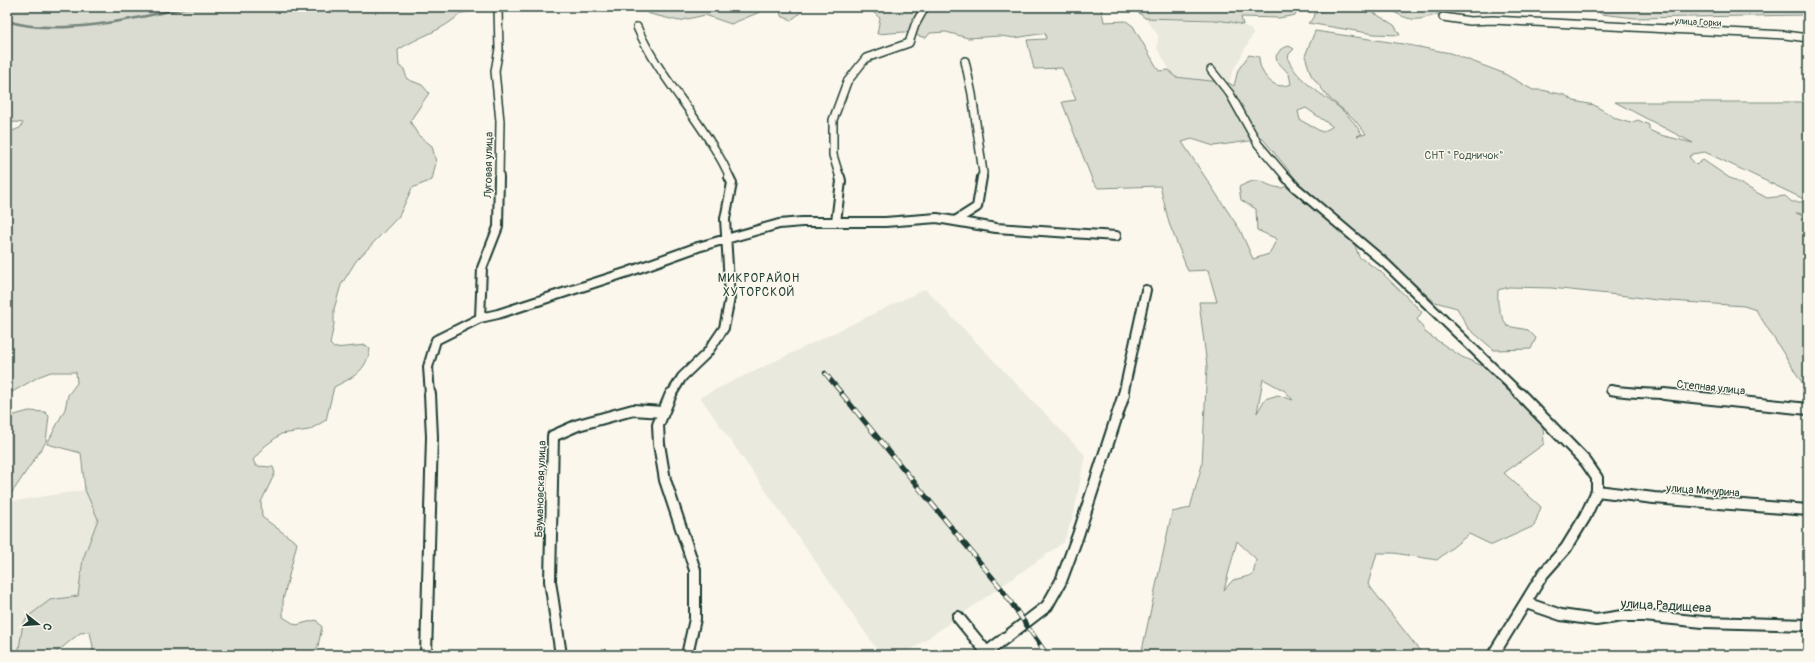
<svg xmlns="http://www.w3.org/2000/svg" width="1815" height="662" font-family="Pangolin,sans-serif">
	<style>
		.built { fill: #eae9de }
		.green { fill: #dbdcd1; stroke: #7d8c82; fill-rule: evenodd }
		.lines { fill: none; stroke-linecap: round; stroke-linejoin: round }
		.stream { stroke: #74847b; stroke-width: 2.5 }
		.minor-far2-casing { stroke: #1f3d34; stroke-width: 10 }
		.minor-far1-casing { stroke: #1f3d34; stroke-width: 12 }
		.minor-casing { stroke: #1f3d34; stroke-width: 14 }
		.minor-far2 { stroke: #fbf7ec; stroke-width: 7 }
		.minor-far1 { stroke: #fbf7ec; stroke-width: 8 }
		.minor { stroke: #fbf7ec; stroke-width: 10 }
		.rail-far1-casing { stroke: #1f3d34; stroke-width: 4.5 }
		.rail-casing { stroke: #1f3d34; stroke-width: 5 }
		.rail-far1 { stroke: #fbf7ec; stroke-width: 3; stroke-dasharray: 8; stroke-linecap: butt }
		.rail { stroke: #fbf7ec; stroke-width: 3.5; stroke-dasharray: 10; stroke-linecap: butt }
		.labels { text-anchor: middle; stroke-width: 3; stroke-linejoin: round; paint-order: stroke }
		.far-street-label { font-size: 9px; fill: #1f3d34; stroke: #fbf7ec }
		.park-label { font-size: 11px; fill: #455d53; stroke: #fbf7ec }
		.street-label { font-size: 11px; fill: #1f3d34; stroke: #fbf7ec }
		.neighbourhood-label { font-size: 12px; letter-spacing: 1px; fill: #1f3d34; stroke: #fbf7ec }
		.near-street-label { font-size: 13px; fill: #1f3d34; stroke: #fbf7ec }
	</style>
	<rect width="100%" height="100%" fill="#fbf7ec"/>
	<filter id="ink" filterUnits="userSpaceOnUse"><feTurbulence type="fractalNoise" baseFrequency=".025" numOctaves="2"/><feDisplacementMap in="SourceGraphic" scale="8" xChannelSelector="R" yChannelSelector="G"/><feConvolveMatrix kernelMatrix="1 2 1 2 8 2 1 2 1" color-interpolation-filters="sRGB"/></filter>
	<g filter="url(#ink)">
		<path class="built" d="M1145,18L1231,22L1245,26L1251,30L1253,34L1233,71L1229,83L1174,77L1157,48L1158,35Z
			M925,289L1085,455L1074,513L1064,542L904,655H881L700,397Z
			M85,490L98,519L83,559L78,596L65,597L23,623L18,655H7V502Z"/>
		<path class="green" d="M7,7L35,10L55,7H408C416,12 426,10 435,7H489L478,11L461,13C443,31 419,36 398,50L399,66L404,69L407,79L422,85L429,93L410,121L418,135L432,146L436,162L432,180L412,188L399,216L356,261L341,285L334,309V324L330,344L334,348L366,345L370,349C366,372 353,377 334,387L326,420L309,430L281,434L265,446L253,460L256,466L273,467L275,473L261,502L262,517L297,543L283,600V617L296,625L316,620L322,627L318,646L313,655H92L93,647L90,632L80,633L53,655H18L23,623L30,615L50,600L78,596L83,559L98,519L85,490L81,453L47,444L65,409L68,395L77,383L76,372H51L40,376L7,395V133L20,128L23,123L15,122L7,124Z
			M638,7H772L731,24L705,15L679,21L650,14Z
			M780,7H805L799,14L791,20L781,16Z
			M867,7H1101L1104,22L1126,21L1133,26L1159,71L1169,70L1175,77L1229,83L1234,86L1238,70L1249,55L1259,57C1259,73 1273,92 1291,84L1289,74L1277,61L1276,56L1281,49L1289,46L1294,49L1289,54L1288,59C1298,82 1323,94 1342,110C1350,117 1356,125 1362,134L1357,136L1366,134L1353,118L1329,98L1311,75L1305,56L1315,31L1403,44L1450,53L1503,73L1533,90H1542L1565,95L1574,101L1594,105L1617,119L1630,123L1638,120L1649,125V130L1660,135L1693,143L1615,102H1808V201L1705,152L1693,154L1689,157L1696,165L1703,160L1728,177L1767,198L1785,196L1792,202H1804L1808,206V214L1796,213L1808,218V392L1756,310L1744,306L1656,300L1628,296L1551,288L1509,287L1498,290C1497,308 1499,311 1507,326L1528,330L1536,338L1531,349L1494,350L1468,328L1457,308L1435,302L1299,183L1263,139L1214,146L1192,139L1182,142L1240,230L1253,259L1269,254L1277,239L1257,230L1256,209L1241,200L1239,187C1265,173 1260,187 1283,188L1285,186L1315,209L1355,245L1359,257L1380,271L1422,312L1417,319L1426,333L1462,357L1485,367L1543,427L1544,444L1504,473L1541,507L1534,526L1492,545L1469,534L1437,560L1394,553H1377L1368,584L1423,655H1141L1172,512L1190,508L1202,465L1207,366L1199,302H1217L1208,270L1188,271L1169,223L1160,186L1098,188L1093,182L1062,102L1076,100L1062,68L1034,69L1027,40L1046,39L1045,33L1015,38L1000,36L968,38L946,32L930,33L926,38L904,32L877,34L880,18ZM1306,108L1332,126V127L1322,132L1300,120L1298,111ZM1263,379L1285,391L1293,400L1278,395L1265,399L1257,413ZM1237,541L1256,559L1253,575L1233,580L1224,590Z
			M1131,7H1293L1296,15L1279,18L1241,17L1243,25L1231,22L1214,20L1145,18Z
			M1326,7H1375L1374,13L1394,25L1400,35L1374,34L1308,23L1314,18L1315,13L1328,9Z
			M1394,7H1445L1434,8L1440,14C1416,20 1414,23 1392,11Z
			M1594,7H1808V12H1804L1803,15L1635,18L1601,14Z
			M29,411L45,412L49,416L46,442L7,500V417Z"/>
		<g class="lines">
			<path class="stream" d="M7,21C57,37 136,19 187,7"/>
			<defs>
				<path id="minor-far2" d="M498,9L499,49L495,71L500,121L499,178
					M1443,17L1470,21L1493,20L1785,35L1808,38
					M637,27C655,69 687,104 711,143C718,154 725,165 730,178
					M965,61L972,94L983,173L982,178
					M1211,70L1230,94L1258,144L1287,178
					M840,178L833,155V120L847,82L866,58L909,43L915,25L925,7"/>
				<path id="minor-far1" d="M1286,177L1295,187L1386,264L1521,395
					M955,221L977,207L982,177
					M836,222L841,181L840,177
					M480,318L482,268L498,227L499,177
					M1611,390C1632,394 1652,393 1673,395
					M430,395L428,367L436,340L480,318L498,314L628,272L698,247L779,224L802,222H885L937,218L996,228L1116,236
					M671,395L682,377L707,353L724,328L730,298L725,219L732,183L729,177
					M1123,395L1146,290"/>
				<path id="minor" d="M671,394L658,425L659,444L665,480L695,570V619L687,655
					M1664,394L1808,409
					M1597,491L1654,498L1808,510
					M1526,603L1561,615L1596,620L1622,616H1644L1703,622L1808,625
					M958,617L989,655
					M987,652L1047,606L1061,581L1078,535L1124,394
					M426,655L432,437L430,394
					M561,655L550,581L553,436L578,425L633,410L663,412
					M1493,655L1543,574L1566,548L1585,517L1597,491V478L1586,462L1520,394"/>
			</defs>
			<use href="#minor-far2" class="minor-far2-casing"/>
			<use href="#minor-far1" class="minor-far1-casing"/>
			<use href="#minor" class="minor-casing"/>
			<use href="#minor-far2" class="minor-far2"/>
			<use href="#minor-far1" class="minor-far1"/>
			<use href="#minor" class="minor"/>
			<defs>
				<path id="rail-far1" d="M825,373L843,395"/>
				<path id="rail" d="M842,394L1001,588L1047,655"/>
			</defs>
			<use href="#rail-far1" class="rail-far1-casing"/>
			<use href="#rail" class="rail-casing"/>
			<use href="#rail-far1" class="rail-far1"/>
			<use href="#rail" class="rail"/>
		</g>
	</g>
	<g class="labels">
		<g class="far-street-label">
			<text transform="translate(1698 22) rotate(3)" y="3">улица Горки</text>
		</g>
		<g class="park-label">
			<text x="1464" y="159">СНТ " Родничок"</text>
		</g>
		<g class="street-label">
			<text transform="translate(488 165) rotate(-89)" y="4">Луговая улица</text>
			<text transform="translate(1711 387) rotate(6)" y="4">Степная улица</text>
			<text transform="translate(540 489) rotate(-88)" y="4">Баумановская улица</text>
			<text transform="translate(1703 490) rotate(4)" y="4">улица Мичурина</text>
		</g>
		<g class="neighbourhood-label">
			<text x="759" y="282">МИКРОРАЙОН<tspan x="759" dy="14">ХУТОРСКОЙ</tspan></text>
		</g>
		<g class="near-street-label">
			<text transform="translate(1666 605) rotate(3)" y="5">улица Радищева</text>
		</g>
	</g>
	<rect width="1815" height="662" fill="none" stroke="#fbf7ec" stroke-width="24"/>
	<rect x="12" y="12" width="1791" height="638" fill="none" stroke="#1f3d34" stroke-width="1.5" filter="url(#ink)"/>
	<g transform="translate(38 624) rotate(107)" stroke="#fbf7ec" stroke-width="3" paint-order="stroke">
	<path d="M0-3L7 15L0 10L-7 15Z" fill="#1f3d34"/>
	<text y="-6" font-size="11" font-weight="bold" text-anchor="middle" fill="#1f3d34">С</text>
	</g>
</svg>
